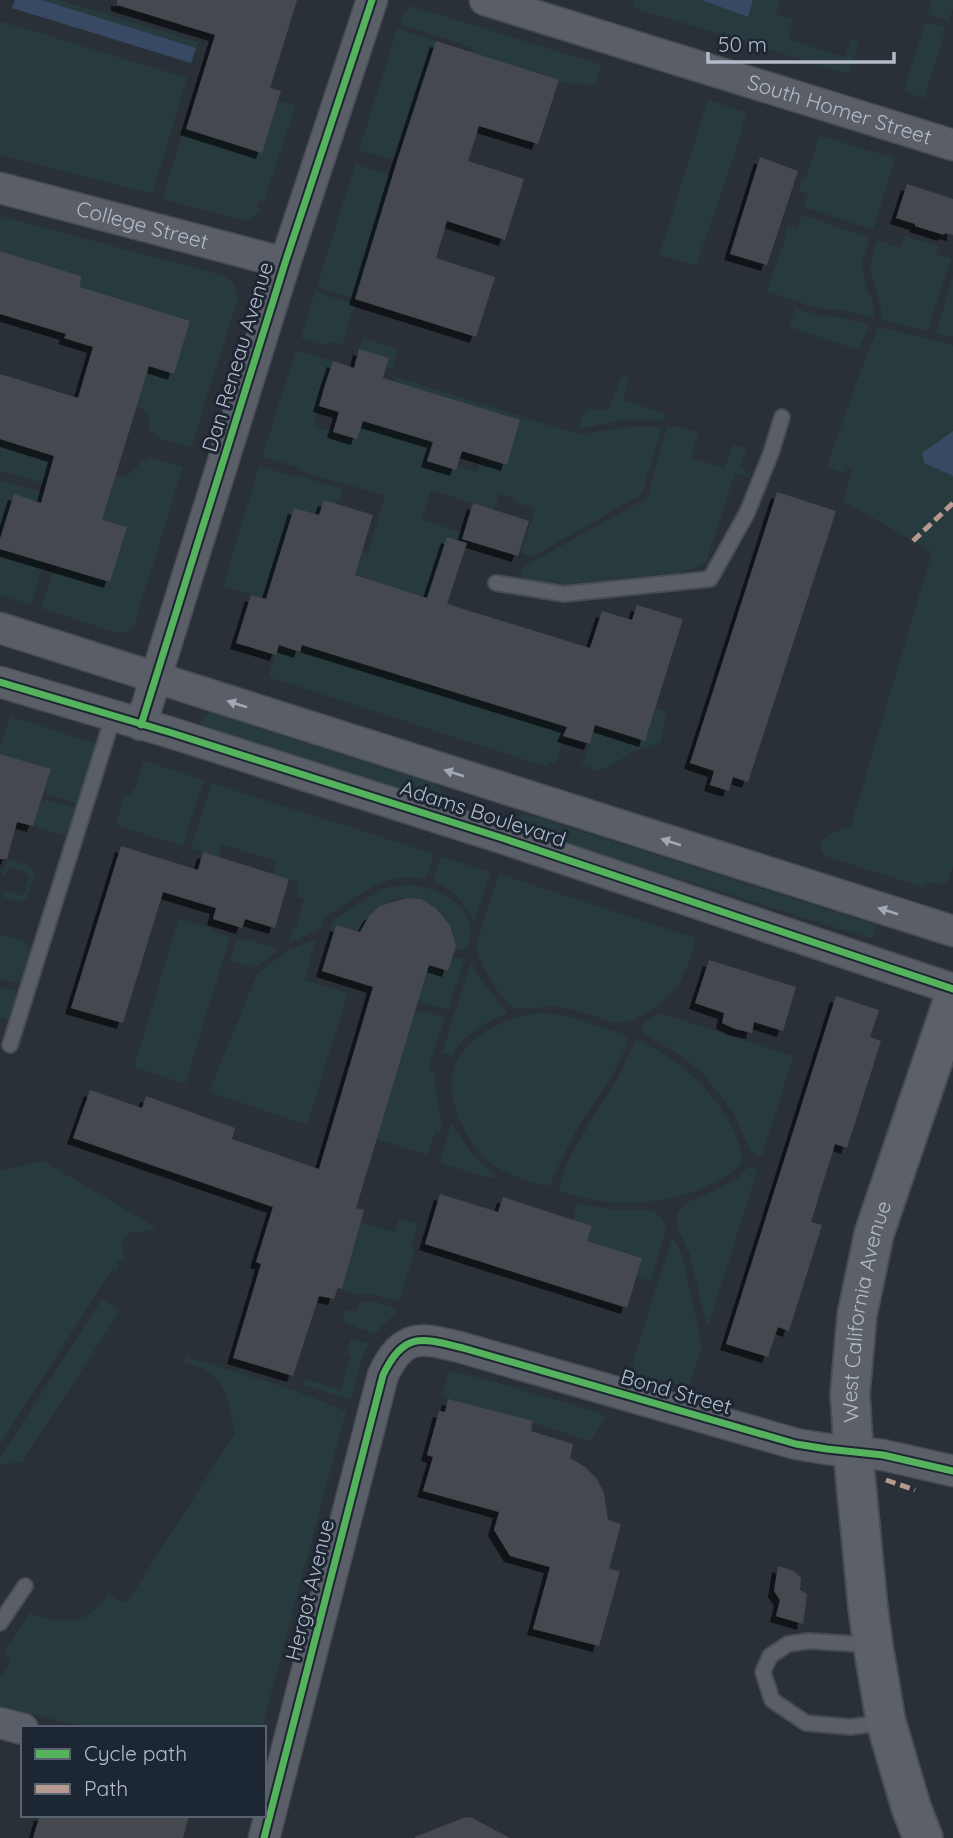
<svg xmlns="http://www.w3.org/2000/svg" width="953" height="1838" font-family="Quicksand,sans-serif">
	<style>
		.green { fill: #273a3e }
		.water { fill: #384963 }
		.building { fill: #444950; filter: url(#shadow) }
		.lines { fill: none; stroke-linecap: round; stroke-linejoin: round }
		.lane-casing { stroke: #484c53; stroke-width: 18 }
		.street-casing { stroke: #484c53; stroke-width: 33 }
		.primary-casing { stroke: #484c55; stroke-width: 42 }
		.lane { stroke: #5a5e66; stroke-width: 14 }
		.street { stroke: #5a5e66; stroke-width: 30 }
		.primary { stroke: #5c6168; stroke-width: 38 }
		.quiet { stroke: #b69a8f; stroke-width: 5; stroke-dasharray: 10 5; stroke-linecap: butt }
		.cycleway-casing { stroke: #1d2633; stroke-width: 11 }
		.cycleway { stroke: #56b35d; stroke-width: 7 }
		.oneway { fill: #a2a9b5 }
		.labels { text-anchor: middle; stroke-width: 6; stroke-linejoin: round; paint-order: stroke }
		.street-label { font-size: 21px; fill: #b4bcc9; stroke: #1d2633 }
	</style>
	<defs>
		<filter id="shadow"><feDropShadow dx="-6" dy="6" stdDeviation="0" flood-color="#0009"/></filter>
	</defs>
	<rect width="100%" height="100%" fill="#2a3038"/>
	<path class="green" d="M42,0H59L198,42L196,48Z
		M634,0H780L776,14L791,19L793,21L789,40L845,57L851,40H856L858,42V45L848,74L634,8Z
		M932,0H953V8L949,21L927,14Z
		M411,6L599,64L601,66L594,86L574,82L570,84L470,53L472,47L400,24L403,15Z
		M0,21L187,78L153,192L148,193L0,155Z
		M925,22L946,28L924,99L904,91Z
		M397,29L436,41L397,161L359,150Z
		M708,100L746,112L739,141L696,266L659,255Z
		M278,101L296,106L264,202L259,200L256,207L261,209C256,217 250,220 241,220L166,200V198L163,196L184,129L261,152Z
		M820,136L895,158L873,230L804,207L808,194L799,191L803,178H806Z
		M355,164L392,176L355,299L317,287Z
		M802,215L870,238L863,260L862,269L867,289L872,299L874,318L837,309H820L766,291L786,237L784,236L787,225L797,228Z
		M1,216L225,276L234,283L238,298L191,448L155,437L156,433L149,431C150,420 149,411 137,406L149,366L174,373L190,321L80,287L81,276L0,251V217Z
		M905,236L937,246L936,254L951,259L928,331L881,320C883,299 870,283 871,263C871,255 875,248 877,240L900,248Z
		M953,277V337L936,333Z
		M315,291L355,304L342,345L331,342L322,345L301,338Z
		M795,308L816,316L838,317L870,325L858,350L789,327Z
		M878,327L953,345V867L948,881L943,885L931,882L922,887L825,856C809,839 838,830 851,826L932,552L843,501L853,468L848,467L845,474L827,467L857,380Z
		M363,338L398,349L392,369L386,367L389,358L359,349Z
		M296,350L333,361L313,426L357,439L363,421L433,442L457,466L477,472L482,457L507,465L520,420L394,381L396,377L578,434L629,427H662L642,494L532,557L521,553L535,509L514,502L515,498L499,494L494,510L431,490L422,520L463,533L460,541L447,537V604L355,575L362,552L368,553L385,496L304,472L300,468L262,457Z
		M623,375L629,379L623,400L665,414L663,421L628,419L578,429C585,408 587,406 608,411L620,379Z
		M667,427H681L699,432L691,458L725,468L733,444L746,448L740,469L751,472L749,477L735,473L706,562L692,569L674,574L620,578L575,587L523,581L520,569L647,498Z
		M0,439L54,456L46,484L0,471Z
		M149,457L183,467L134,626L131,630L119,633L41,608L55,566L110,582L126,528L102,520L116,476L124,478L137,467L141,459L148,461Z
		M259,466L297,477L300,476L343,489L339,500H337L336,504L324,500L319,515L294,508L266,599L223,586Z
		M0,480L43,493L40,503L14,495L0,539Z
		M0,549L44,562L31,605L0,595Z
		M305,636L326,652L567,727L556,763L549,761L547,767L268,677L279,645L300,652Z
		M656,708L666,711L661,742L632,752L614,764L598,771L582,765L596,725L645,740Z
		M209,712L434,784L439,787L442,792L437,798L428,799L207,728L202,724V719Z
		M10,716L97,744L78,804L45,793L50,770L0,754V747Z
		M144,761L204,780L183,846L116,825L125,794L129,795L135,789Z
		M212,783L434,854L426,879C388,869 355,898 325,917L321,928L288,944L293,927H296L304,899L296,896L299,882L273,874L276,861L222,844L218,857L191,848Z
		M44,799L77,808L68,837L33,826L41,802H42Z
		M524,813L876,925L872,939L524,830C518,827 515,823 519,816Z
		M441,856L491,872L474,923C467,904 453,889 433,881Z
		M7,859L30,866L35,873L27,899L19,902L3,897L4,892L0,891V889L23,896L29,877L25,872L9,867L6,876L2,875Z
		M499,874L696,938C692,952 688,967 681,980C671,999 639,1022 617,1023C598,1018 579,1010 560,1007C549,1006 522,1010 516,1008C499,1001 479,962 476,945Z
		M407,885C432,885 471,902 471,932C471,938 468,944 466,949H454C458,928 439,904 419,899C406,896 392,900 381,906C371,912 367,922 362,933L336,925L322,971L318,970L333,920L384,888Z
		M179,918L214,929L213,932H216L218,930V933L230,937L185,1084L134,1067Z
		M0,934L25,941L31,954L20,984L0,978Z
		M243,938L279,950L254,968L230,961L236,939L241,941Z
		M316,939L305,980L346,993L347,996L307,1125L209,1092L257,974L288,950Z
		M452,958L465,959L448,1010L418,1001L429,965L447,971Z
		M471,961L479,977L508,1013C485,1021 464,1035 452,1055L442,1053Z
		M0,986L19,992L9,1021L0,1018Z
		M420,1010L445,1018L428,1070L436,1073C432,1093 445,1114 440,1133L435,1132L427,1155L376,1139L414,1013H418Z
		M542,1013L562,1015L615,1031L624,1034L628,1039C620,1070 596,1098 579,1126C567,1145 560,1165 550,1185L544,1186C525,1179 501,1173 486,1159C466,1140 446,1100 453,1072C461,1037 510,1015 542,1013Z
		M659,1013L793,1056L762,1157L758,1156L750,1150L733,1112L704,1075L683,1057L643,1033C639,1022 651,1018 659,1013Z
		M637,1040C644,1042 649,1046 656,1050C690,1069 719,1097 735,1134C738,1142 745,1155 740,1164C736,1172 726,1176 719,1180C671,1207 610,1209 559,1191C561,1160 601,1108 617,1079C624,1067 629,1051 637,1040Z
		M451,1123L476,1159L494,1173L495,1176L493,1179L440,1163Z
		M43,1161L157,1228L136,1233L130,1232L121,1245L125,1260L117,1262V1270L111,1271L0,1444V1171Z
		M751,1167L758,1168L709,1324H706L690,1255L677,1227V1214L680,1209L688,1202L716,1190L739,1177L746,1169Z
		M577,1204L619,1210H649L654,1211L661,1217L666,1228L651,1281L637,1277L642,1258L587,1241L592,1226L573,1220Z
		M399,1219L418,1224L412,1243L414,1254L399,1302L377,1295H358L342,1289L360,1222L395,1232Z
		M673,1239L678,1245L684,1262L702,1346L689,1386L686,1387L630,1372L671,1241Z
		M102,1299L120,1311L22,1462L0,1465V1458Z
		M365,1301L376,1302L396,1309L395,1314L374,1334L342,1321L346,1309L357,1312L360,1302Z
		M351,1339L369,1344L361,1360L351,1400L303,1385L305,1379L341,1390L351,1355L346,1353Z
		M186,1356L291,1389L346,1411L262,1728H87L0,1706V1677L12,1660L4,1653L30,1613C62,1626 88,1625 109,1593L122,1603L128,1601L235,1433C228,1395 226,1373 184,1362Z
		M449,1371L477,1377L597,1412L605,1417L591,1441L533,1423V1421L448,1399L442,1397Z"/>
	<path class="water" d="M15,0H42L196,48L191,63L12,8Z
		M701,0H753L748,17Z
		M953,431V476L924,463L922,453Z"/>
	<path class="building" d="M117,0H297L270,88L281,91L262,153L186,129L215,35L117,5Z
		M436,41L559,80L538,144L479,126L468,161L524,179L505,240L447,221L436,258L495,277L476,337L355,299L397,161Z
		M760,157L798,171L767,265L730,254Z
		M907,184L953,199V235L945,233L944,235L915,226V224L896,218Z
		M0,251L81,276L80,287L190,321L174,374L149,366L102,520L127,527L110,582L0,549V539L14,494L41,503L54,456L0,439V374L78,398L93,347L64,338L66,334L0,314Z
		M359,349L389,358L383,378L520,420L507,465L462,451L456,470L427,461L433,442L363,421L357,439L333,432L339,412L319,406L325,385L333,361L354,368Z
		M777,492L836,511L748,782L733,777L729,791L710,785L714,771L690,763Z
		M324,500L373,515L355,575L427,598L447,537L467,543L447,604L590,648L602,611L632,620L637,605L683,619L645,741L595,725L590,744L563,736L567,727L302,645L300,652L279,645L276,655L236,643L251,595L266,599L294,508L319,515Z
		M473,503L529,521L518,556L462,539Z
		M0,754L51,769L33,826L17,822L7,859H0Z
		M121,846L198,870L203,852L289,879L275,928L245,919L242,928L213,919L216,908L163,892L123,1023L71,1008Z
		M407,898L421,899L436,908L450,925L456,946L448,971L429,965L356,1208L364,1210L342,1289L338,1288L334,1299L319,1296L293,1376L233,1358L261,1264L256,1262L273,1207L73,1138L90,1090L142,1108L146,1096L235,1128L232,1139L319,1169L373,987L322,971L336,925L360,932L369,916L380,906Z
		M709,960L796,987L783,1031L754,1022L752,1033L735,1029L722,1023L724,1013L695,1003Z
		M836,996L879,1010L870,1037L881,1041L847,1148L835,1144L811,1222L822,1225L789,1331L778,1327L768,1357L726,1344Z
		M440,1194L498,1212L503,1197L592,1226L587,1241L642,1258L627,1308L425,1244Z
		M448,1399L533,1421L531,1431L573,1444L570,1458L585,1467L597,1479L604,1493L608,1520L621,1524L609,1569L620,1571L599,1646L533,1629L550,1567L510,1556L494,1530L499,1512L423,1491L433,1457L427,1455L439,1411L445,1412Z
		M778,1566L794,1571L801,1578L800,1590L807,1594L803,1624L776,1616L780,1600L774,1591Z
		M40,1815H189L183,1838H33Z
		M470,1817L510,1838H415V1837L463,1818Z"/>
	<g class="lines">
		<defs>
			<path id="lane" d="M496,583L564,594L710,579L747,513L771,453L782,417
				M10,1045L113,717
				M0,1623L25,1586
				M872,1645L809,1641L788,1644L770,1656L763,1672L772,1700L806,1723L851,1727L885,1722"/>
			<g id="street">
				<path id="s1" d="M485,0L953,145"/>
				<path id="s2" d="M0,188L285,263"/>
				<path d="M0,628L953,931"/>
				<path d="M0,682L172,733L502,838L953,989"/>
				<path d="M141,725L285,263L372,0"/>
				<path d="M0,1723L23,1729"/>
				<path d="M264,1838L383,1375C404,1331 422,1338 463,1348L796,1444L827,1449L883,1455L953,1471"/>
			</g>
			<g id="primary">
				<path id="s3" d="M923,1838L911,1807L886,1722L873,1645L868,1608L855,1473L850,1394L857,1315L874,1234L953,1001"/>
			</g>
		</defs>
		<use href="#lane" class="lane-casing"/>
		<use href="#street" class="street-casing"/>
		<use href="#primary" class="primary-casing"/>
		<use href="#lane" class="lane"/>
		<use href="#street" class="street"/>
		<use href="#primary" class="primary"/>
		<path class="quiet" d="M913,541L953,503
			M886,1480L915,1490"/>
		<defs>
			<path id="cycleway" d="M0,682L172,733L502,838L953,989
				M141,725L285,263L372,0
				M264,1838L383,1375C404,1331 422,1338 463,1348L796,1444L827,1449L883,1455L953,1471"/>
		</defs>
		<use href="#cycleway" class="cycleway-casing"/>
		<use href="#cycleway" class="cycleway"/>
	</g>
	<defs><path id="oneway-solid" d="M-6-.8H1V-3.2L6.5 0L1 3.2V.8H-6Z" transform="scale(1.75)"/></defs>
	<g class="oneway">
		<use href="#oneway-solid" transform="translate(237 704) rotate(-162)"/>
		<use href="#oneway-solid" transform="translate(454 773) rotate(-162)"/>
		<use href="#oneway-solid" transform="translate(671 842) rotate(-162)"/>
		<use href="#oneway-solid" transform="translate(888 911) rotate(-162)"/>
	</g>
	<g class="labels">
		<g class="street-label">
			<text dy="7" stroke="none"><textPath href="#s1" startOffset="371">South Homer Street</textPath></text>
			<text dy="7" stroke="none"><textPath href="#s2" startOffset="147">College Street</textPath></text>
			<text transform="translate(238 357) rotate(-73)" y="7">Dan Reneau Avenue</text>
			<text transform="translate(483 814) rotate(18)" y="7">Adams Boulevard</text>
			<text dy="7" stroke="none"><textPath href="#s3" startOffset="536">West California Avenue</textPath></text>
			<text transform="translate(676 1392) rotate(16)" y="7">Bond Street</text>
			<text transform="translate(310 1590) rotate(-76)" y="7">Hergot Avenue</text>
		</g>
	</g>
	<rect x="21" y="1726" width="245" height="91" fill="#1d2633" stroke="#59626f" stroke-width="2"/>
	<rect x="35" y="1749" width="35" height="10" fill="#56b35d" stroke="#59626f" stroke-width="2"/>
	<text x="84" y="1761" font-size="21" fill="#b4bcc9">Cycle path</text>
	<rect x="35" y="1784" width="35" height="10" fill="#b69a8f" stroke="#59626f" stroke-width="2"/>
	<text x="84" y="1796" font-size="21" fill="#b4bcc9">Path</text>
	<path d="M708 52v10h186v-10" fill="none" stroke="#b4bcc9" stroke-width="3.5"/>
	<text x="718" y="52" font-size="21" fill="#b4bcc9" stroke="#1d2633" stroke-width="5" paint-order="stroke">50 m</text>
</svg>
